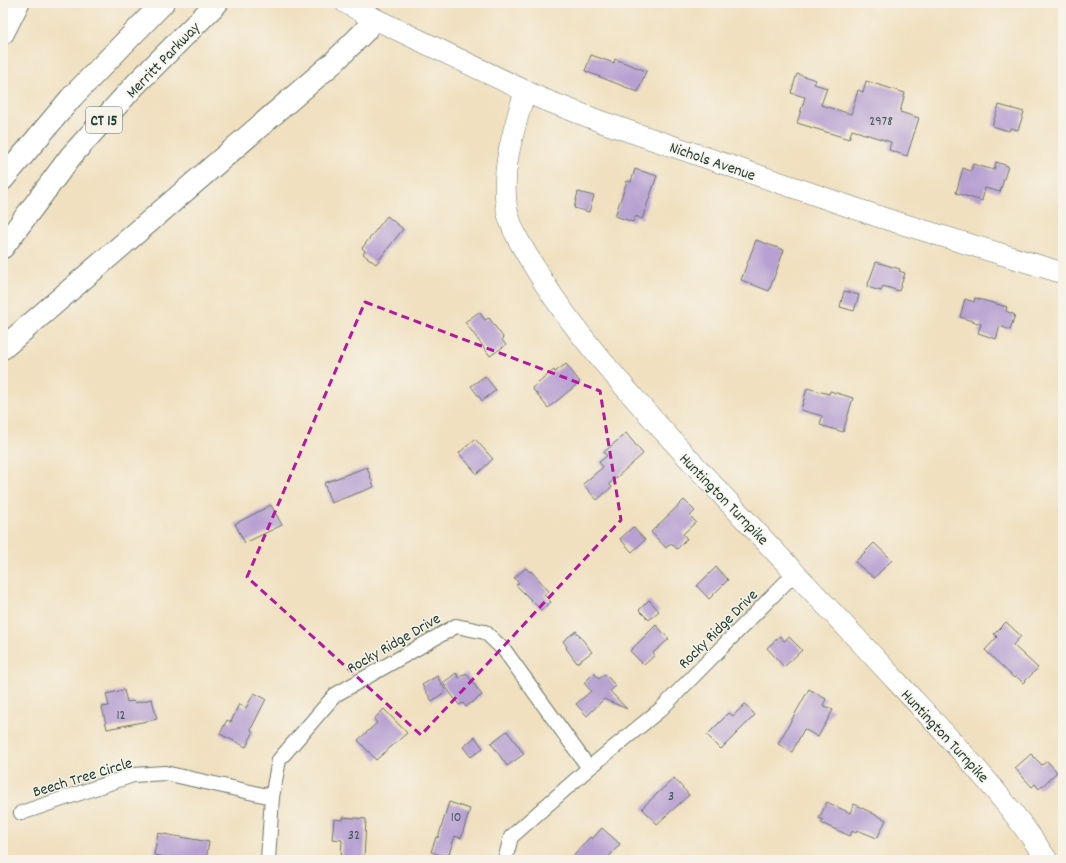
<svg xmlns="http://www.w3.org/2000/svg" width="1066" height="863" font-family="Dekko,sans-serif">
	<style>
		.building { fill: #b8a1d2 }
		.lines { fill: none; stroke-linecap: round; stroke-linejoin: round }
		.minor-casing { stroke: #687665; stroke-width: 16 }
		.secondary-casing { stroke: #687665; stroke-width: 22 }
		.motorway-casing { stroke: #687665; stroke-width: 24 }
		.minor { stroke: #fff; stroke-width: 14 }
		.secondary { stroke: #fff; stroke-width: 21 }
		.motorway { stroke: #fff; stroke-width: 22 }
		.marked { fill: none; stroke: #b5179e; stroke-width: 3; stroke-dasharray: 8 5; stroke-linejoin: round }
		.labels { text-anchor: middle; stroke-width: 3; stroke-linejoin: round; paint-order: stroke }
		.number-label { font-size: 14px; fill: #45565c }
		.shield { fill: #f7f3e8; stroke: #60746a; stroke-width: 1 }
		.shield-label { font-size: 15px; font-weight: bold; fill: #1f3d34 }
		.street-label { font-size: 16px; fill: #1f3d34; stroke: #f7f3e8 }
	</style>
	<rect width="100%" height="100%" fill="#f7f3e8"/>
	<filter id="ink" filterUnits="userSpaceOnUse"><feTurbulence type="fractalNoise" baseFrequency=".025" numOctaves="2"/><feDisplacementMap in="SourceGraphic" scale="8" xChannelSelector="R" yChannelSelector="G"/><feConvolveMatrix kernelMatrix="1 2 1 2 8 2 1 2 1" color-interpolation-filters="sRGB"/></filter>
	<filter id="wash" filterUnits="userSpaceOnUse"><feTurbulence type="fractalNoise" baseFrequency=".012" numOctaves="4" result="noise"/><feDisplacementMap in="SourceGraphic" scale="16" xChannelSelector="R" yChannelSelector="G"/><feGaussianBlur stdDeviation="0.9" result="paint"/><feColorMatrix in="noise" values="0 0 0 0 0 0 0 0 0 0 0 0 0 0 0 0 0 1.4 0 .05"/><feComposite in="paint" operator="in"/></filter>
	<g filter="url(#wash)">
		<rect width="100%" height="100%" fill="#f0e0c0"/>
		<g id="blocks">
			<path class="building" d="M591,55L614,63L615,59L646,71L638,92L585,71Z
				M797,74L816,80L814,84L827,88L821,105L851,114L858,90L863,92L866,81L905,93L900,112L919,118L907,156L889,150L891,142L852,130L849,139L797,123L805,97L791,93Z
				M999,105L1024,112L1018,130L1010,128L1009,131L992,126Z
				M996,162L1008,166L1000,192L985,188L982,201L956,193L963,168L971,171L973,164L994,170Z
				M635,169L657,176L642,219L636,216L633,222L615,216L627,181L631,182Z
				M578,192L594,196L589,212L574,208Z
				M387,216L403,229L376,264L363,254L365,251L362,248Z
				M756,240L784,250L769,291L741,280Z
				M876,262L900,269L899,271L905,273L899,291L883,286L881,291L867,287Z
				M844,291L859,295L854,311L840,307Z
				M975,298L1007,307L1006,311L1015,315L1010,330L1000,326L996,339L978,333L981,324L960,317L965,299L974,302Z
				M479,312L485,320L489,318L494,325L503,337L502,340L506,345L490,356L465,322Z
				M566,364L580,382L548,408L532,388L554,370L555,372Z
				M485,376L496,390L482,401L471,386Z
				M807,388L829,394L830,391L853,398L843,432L820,425L822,416L801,410Z
				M626,433L643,454L609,484L612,487L597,500L583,484L603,467L599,462L607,456L604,452Z
				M475,439L493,459L477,474L459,453Z
				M367,467L374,487L331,503L324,483Z
				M684,500L695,511L690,516L696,522L683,534L687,539L677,549L671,543L666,548L651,532Z
				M271,505L282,525L245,543L235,524Z
				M633,527L645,540L632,552L620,539Z
				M874,543L892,560L874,578L855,562Z
				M716,567L728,580L709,599L697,586Z
				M526,568L530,572L531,571L549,591L544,595L551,602L541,610L516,585L519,583L514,578Z
				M649,600L659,611L649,620L639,610Z
				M1006,622L1021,636L1013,645L1038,668L1023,683L1016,676L1014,678L985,650L997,637L994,634Z
				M656,625L669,639L653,653L655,655L644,665L630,651Z
				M576,631L592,652L577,663L566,648L567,647L563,641Z
				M780,636L784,641L789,637L802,650L784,667L767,648Z
				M456,673L459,678L466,673L482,695L466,707L463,703L459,705L443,683Z
				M594,673L599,679L605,674L616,686L610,691L627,709L604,699L587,716L576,704L591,691L584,683Z
				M437,676L446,691L432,701L422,685Z
				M809,689L826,699L823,705L833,710L818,737L804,729L792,752L778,744Z
				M124,690L127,702L133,701L135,703L152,699L157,719L107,729L102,707L109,706L106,694Z
				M254,693L266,699L251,729L253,733L246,747L220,734L227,720L231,722L239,704L246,708Z
				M745,704L755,715L721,749L707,735L729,713L733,716Z
				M384,709L407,733L376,760L358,740L377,723L374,719Z
				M507,731L524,754L507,766L491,743Z
				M475,737L483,748L471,757L463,747Z
				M1031,754L1042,765L1047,761L1057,772L1039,789L1035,784L1032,787L1015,768Z
				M674,778L689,795L657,824L642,808Z
				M449,802L470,809L461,838L455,836L448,857L431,852L436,837L438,838Z
				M827,802L850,813L854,804L886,820L877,838L857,830L856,833L852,831L850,836L821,823L823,820L819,818Z
				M343,817L366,819L364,860H341L342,840L332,839L334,819L343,820Z
				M602,828L620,844L606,860H570L590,837L592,839Z
				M158,833L209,842L206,860L187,858V860H182L154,855Z"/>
		</g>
	</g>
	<g filter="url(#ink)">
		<use href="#blocks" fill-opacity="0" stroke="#687665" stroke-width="1"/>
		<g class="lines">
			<defs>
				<path id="minor" d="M21,813L133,775L165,773L272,797
					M268,860L272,797L279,760L335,695L456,626L485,632L505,651L589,768
					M505,860L511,837L589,768L661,709L796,572"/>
				<path id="secondary" d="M346,3L373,18L540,98L602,122L883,218L1063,273
					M525,91C514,130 500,169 507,210C511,229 522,247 532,263C561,313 597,356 635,399C720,496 812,589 900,685C952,741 1005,796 1047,860"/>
				<path id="motorway" d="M3,33L18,3
					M3,179L71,98L163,3
					M3,247L71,156L136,84L217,3
					M3,348L334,62L365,31L373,18"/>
			</defs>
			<use href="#minor" class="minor-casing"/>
			<use href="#secondary" class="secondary-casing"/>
			<use href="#motorway" class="motorway-casing"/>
			<use href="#minor" class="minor"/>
			<use href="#secondary" class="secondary"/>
			<use href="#motorway" class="motorway"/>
		</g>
	</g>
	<path class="marked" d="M365,302L600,391L621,520L421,735L247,577Z"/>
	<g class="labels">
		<g class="number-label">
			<text x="881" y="125">2978</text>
			<text x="121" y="719">12</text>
			<text x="671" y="800">3</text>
			<text x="456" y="821">10</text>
			<text x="354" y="839">32</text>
		</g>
		<rect class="shield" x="86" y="107" width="36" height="26" rx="3"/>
		<g class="shield-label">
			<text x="104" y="125">CT 15</text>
		</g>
		<g class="street-label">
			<text transform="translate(162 59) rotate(-46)" y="6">Merritt Parkway</text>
			<text transform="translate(713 160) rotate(19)" y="6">Nichols Avenue</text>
			<text transform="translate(725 498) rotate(46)" y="6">Huntington Turnpike</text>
			<text transform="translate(717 628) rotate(-45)" y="6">Rocky Ridge Drive</text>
			<text transform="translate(393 642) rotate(-30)" y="6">Rocky Ridge Drive</text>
			<text transform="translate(946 735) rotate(47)" y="6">Huntington Turnpike</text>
			<text transform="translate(82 776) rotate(-17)" y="6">Beech Tree Circle</text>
		</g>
	</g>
	<rect width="1066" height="863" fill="none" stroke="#f7f3e8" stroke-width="16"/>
</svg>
